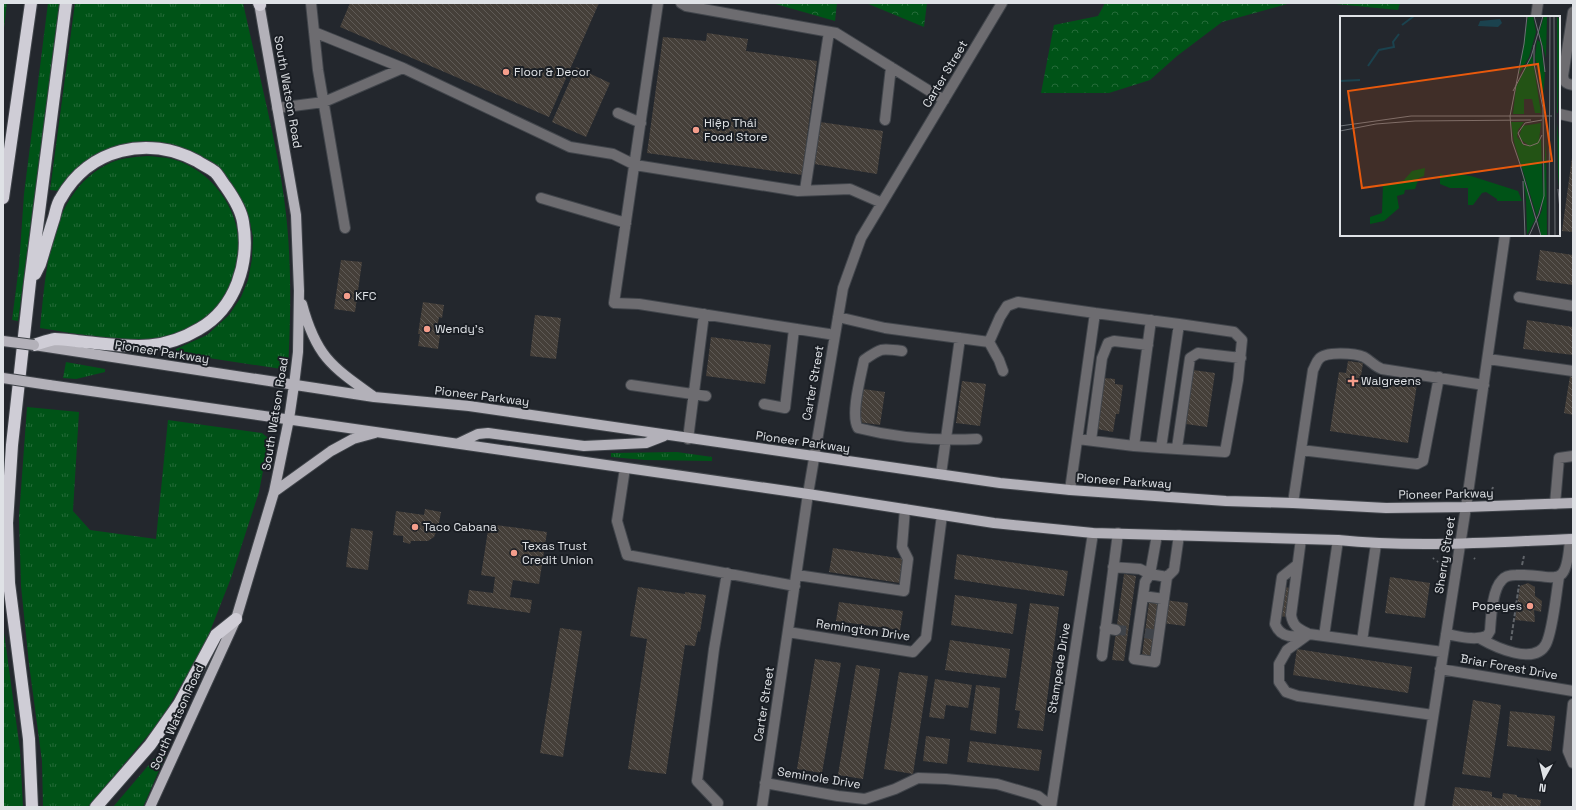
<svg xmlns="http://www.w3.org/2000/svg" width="1576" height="810" font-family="'Space Grotesk',sans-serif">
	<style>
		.grass { fill: url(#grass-tufts) }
		.forest { fill: url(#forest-crowns) }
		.building { fill: url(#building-back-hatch) }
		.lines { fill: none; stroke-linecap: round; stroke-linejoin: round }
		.minor-tunnel { stroke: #3f4349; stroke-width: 10; stroke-dasharray: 10 5; stroke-linecap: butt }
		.minor-casing { stroke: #41454b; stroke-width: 12 }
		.major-casing { stroke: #41454b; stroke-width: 12 }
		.highway-casing { stroke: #41454b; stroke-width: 14 }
		.path { stroke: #61656a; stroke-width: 2; stroke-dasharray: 4 2; stroke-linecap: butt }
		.minor { stroke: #6d6c70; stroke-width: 10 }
		.major { stroke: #b3b1b9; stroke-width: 10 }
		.highway { stroke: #cfcdd6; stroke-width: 12 }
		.major-bridge-casing { stroke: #41454b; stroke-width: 12; stroke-linecap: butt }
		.major-bridge { stroke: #b3b1b9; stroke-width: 10 }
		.poi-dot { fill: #f49d8b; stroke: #1a1e24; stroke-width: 1.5 }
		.labels { text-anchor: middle; stroke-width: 4; stroke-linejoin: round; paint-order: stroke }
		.poi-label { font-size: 12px; fill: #dfe2e6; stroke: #1a1e24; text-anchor: start }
		.street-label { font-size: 12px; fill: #dfe2e6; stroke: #1a1e24 }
		.inset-river { fill: none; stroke: #1b424e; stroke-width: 2 }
		.inset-road { fill: none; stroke: #6e7277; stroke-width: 1 }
		.view { fill: #e8590c; fill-opacity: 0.15; stroke: #e8590c; stroke-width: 2 }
		.inset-edge { fill: none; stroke: #dfe2e6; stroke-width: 2 }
	</style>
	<defs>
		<pattern id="grass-tufts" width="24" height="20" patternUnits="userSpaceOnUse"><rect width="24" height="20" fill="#005317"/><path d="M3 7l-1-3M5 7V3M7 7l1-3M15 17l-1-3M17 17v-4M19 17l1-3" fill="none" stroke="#256b39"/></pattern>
		<pattern id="forest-crowns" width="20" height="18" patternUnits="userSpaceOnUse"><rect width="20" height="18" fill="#005317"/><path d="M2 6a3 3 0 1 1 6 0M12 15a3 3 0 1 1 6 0" fill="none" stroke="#256b39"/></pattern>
		<pattern id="building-back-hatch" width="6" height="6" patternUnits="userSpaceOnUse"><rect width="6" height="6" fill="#453f39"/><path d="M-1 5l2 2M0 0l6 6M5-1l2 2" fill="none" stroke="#5f5a56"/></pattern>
	</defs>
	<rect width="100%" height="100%" fill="#23272d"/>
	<path class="grass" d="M3,3H7L3,36Z
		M48,3H61L18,321L12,320L19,266L24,194Z
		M75,3H243C257,68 275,133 284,198C292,255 291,313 288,370L176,353V349L207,335L229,315L241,297L248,280L252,259L253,237L250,222L239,197L203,158L131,144L60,191L50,190Z
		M148,156C156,157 164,157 172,159C219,172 249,223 236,270C231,286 225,300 213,312C203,322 192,331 178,335C138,347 81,334 40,328C46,271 49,195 106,165C118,158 134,157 148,156Z
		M66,362L105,369V372L76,379L63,378Z
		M27,407L79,412L73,511L90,530L156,539L168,420L262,433L269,439L259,492L231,578L205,644L169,706L154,728L88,807H43L42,761L29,664L21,586L19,517Z
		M677,452L712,457V461L645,460L611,457V453Z
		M3,625L20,750L23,807H3Z
		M164,747L168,750L143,807H113Z"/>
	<path class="forest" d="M772,3H837L835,21Z
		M866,3H927L924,27Z
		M1105,3H1291L1222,22L1177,56L1150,80L1109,93H1041L1054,25L1098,16Z
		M1325,3H1400L1398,10Z"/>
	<path class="building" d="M350,3H599L549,117L340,27Z
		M707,33L748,39L746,51L817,61L802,175L647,153L663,37L706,41Z
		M576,67L610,83L586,137L552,122Z
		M820,122L883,131L877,174L814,164Z
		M1572,158H1573V232L1562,231Z
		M1540,250L1573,255V285L1536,280Z
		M341,260L362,262L355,312L334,309Z
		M423,302L444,305L442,318L439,317L437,328H441L438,349L418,346L420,334H418Z
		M535,315L561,318L556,359L530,356Z
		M1527,320L1573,327V355L1523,349Z
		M711,337L771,345L765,384L706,376Z
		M1348,361L1363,363L1361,376L1417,384L1408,443L1330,431L1339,372L1346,373Z
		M1193,370L1215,373L1207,427L1186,424Z
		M1570,376H1573V415L1564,413Z
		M1104,378L1115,379V384L1123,385L1119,414H1116L1113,432L1097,429Z
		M962,381L986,384L980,426L956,423Z
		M863,389L885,392L880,425L858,422Z
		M425,509L441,512L439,523L436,525L437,530L434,537L428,541H411L410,544L403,542V536L393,535L396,511L424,515Z
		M489,524L547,532L539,584L513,580L510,597L532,600L530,613L467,604L469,590L493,593L495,577L481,575Z
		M351,528L373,531L368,570L346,567Z
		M833,548L904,559L900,583L829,572Z
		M957,554L1068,571L1064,596L954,579Z
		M1124,574L1136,576L1124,661L1112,660Z
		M1390,577L1430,583L1425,618L1385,613Z
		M1528,583L1535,587V596L1542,601L1541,612L1534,610L1535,622L1515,620L1520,586Z
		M638,587L685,594V592L706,595L700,632L698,631L695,646L685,645L666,774L628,769L647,639L630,636Z
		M1284,587L1291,588L1287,617L1280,616Z
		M955,595L1017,604L1013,634L951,625Z
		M1165,600L1188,603L1185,626L1162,623Z
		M839,602L903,611L900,630L836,621Z
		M1149,602L1160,603L1153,656L1142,655Z
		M1030,603L1059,607L1043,731L1017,728L1020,711L1015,710Z
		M560,628L582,631L563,757L540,753Z
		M950,640L1010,649L1006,678L945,670Z
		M1297,649L1412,667L1408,693L1293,675Z
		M815,659L841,663L822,773L797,769Z
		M856,665L880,669L863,779L838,775Z
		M899,672L928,676L913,774L884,769Z
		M935,679L972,685L968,708L946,705L944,719L929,717Z
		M976,685L1000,688L996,734L970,730Z
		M1473,700L1501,705L1490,778L1462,774Z
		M1510,711L1555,716L1551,751L1507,746Z
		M926,736L950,739L947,764L923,761Z
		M970,741L1042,750L1039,771L967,762Z
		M1455,787L1492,792V797L1502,799L1503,793L1517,795V797L1541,800L1540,807H1452Z"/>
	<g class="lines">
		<path class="minor-tunnel" d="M1116,630L1128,631
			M1145,633L1156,635"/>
		<defs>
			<path id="minor" d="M311,3L318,70L345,228
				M658,3L614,303L639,304L835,335
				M681,3L686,6L836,33L944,100
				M1573,12L1563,76C1564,82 1566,84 1573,85
				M1536,17L1538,3
				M314,32L403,68L570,147L613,154L635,165L798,191L850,189L882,203
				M277,108L324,102L403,68
				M618,113L641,123
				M1559,114L1573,117
				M885,120L891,67
				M805,190L829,32
				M541,198L626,223
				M1519,297L1573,306
				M838,317L885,328L989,342L999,360L1003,371
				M989,342L1000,317L1007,306L1018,302L1095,313
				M902,351C881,348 881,348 864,360C861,376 850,415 858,428C897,438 938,441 977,439
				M1488,359L1573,371
				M631,385L706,396
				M764,404L785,408L794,329
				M688,439L704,314
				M1091,440L1102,358L1108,343L1114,341L1148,345
				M1134,446L1151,320
				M1161,448L1225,452L1238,380L1242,340L1234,332L1179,324
				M1177,448L1190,358L1198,353L1241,358
				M1301,450L1417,464L1423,461L1439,377
				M625,468L617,521L627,555L795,586
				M941,474L960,338
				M1070,490L1095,313L1179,324L1161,448L1134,446L1078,439
				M1293,503L1313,370C1315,367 1316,362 1319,359C1325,351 1355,353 1364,357C1371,361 1374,366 1382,369L1484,385
				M1555,504L1559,458L1573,456
				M1301,539L1291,615C1293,627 1299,629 1309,634
				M1297,565L1282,577L1275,624C1281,639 1294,637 1307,635
				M1113,567L1140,569L1150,574L1167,577L1155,662L1134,659L1145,582L1150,574L1157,535
				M797,575L904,591L908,559L902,547L905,509
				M1167,577L1174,570L1179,535
				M1143,596L1164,599
				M1105,628L1116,630
				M788,632L913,652L926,638L942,515
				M1446,634C1459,636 1474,641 1487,636L1490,631C1491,617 1492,590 1502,580C1505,576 1511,575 1516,575C1556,573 1566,594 1570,539
				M1324,636L1338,540
				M1481,639C1495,647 1535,666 1546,644C1553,630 1556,594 1559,577
				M1362,641L1376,544
				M1102,656L1118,533
				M1440,669L1573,691
				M1573,704L1568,751L1573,763
				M1433,715L1298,696L1286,692L1279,682V664L1287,650L1309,634L1443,652
				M765,783L838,796L865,799L895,789L918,778L946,779L997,784L1038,796L1051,806
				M717,807L718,803L697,781L714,649L727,573
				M762,807L808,494L843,288L861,238L1002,3
				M1051,807L1093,533
				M1419,807L1466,507L1505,235"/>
			<path id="major" d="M302,304C316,356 331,366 373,396
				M34,345L374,397L469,406L1000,483L1070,490L1226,501L1293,503L1386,508L1466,507L1573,503
				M49,385L808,494L994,523L1093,533L1338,540C1416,548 1495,542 1573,539
				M459,443L478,434L488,433L584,446L646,443L664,436
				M274,492L331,451L353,439L375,433
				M150,807L236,619L274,492L289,419L294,385L298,352L299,291L296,215L259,3"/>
			<path id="highway" d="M259,3L260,5
				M3,198L31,3
				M34,345C41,343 48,340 55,339C64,339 75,341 85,342C128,346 159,353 199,329C236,308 250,262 243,222C241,209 233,197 226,187C222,182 219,176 215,172C210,168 203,165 197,161C148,135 89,148 61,198C57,203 56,211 54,218C49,233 45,248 40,264L35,274
				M32,807L29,739L9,583L7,523L12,445L30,282L66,3
				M96,807L150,745L179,704L216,635L236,619"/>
		</defs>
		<use href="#minor" class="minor-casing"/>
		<use href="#major" class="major-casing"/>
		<use href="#highway" class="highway-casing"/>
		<path class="path" d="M1492,490L1493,487
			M1448,491L1449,493
			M1474,558L1475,559
			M1433,559L1434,558
			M1437,562L1438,561
			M1522,565L1524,556
			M1511,640L1519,585"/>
		<use href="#minor" class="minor"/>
		<use href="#major" class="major"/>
		<use href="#highway" class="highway"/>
		<defs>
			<path id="major-bridge" d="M3,341L34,345
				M3,378L49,385"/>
		</defs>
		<use href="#major-bridge" class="major-bridge-casing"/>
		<use href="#major-bridge" class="major-bridge"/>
	</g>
	<g class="poi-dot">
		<circle cx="506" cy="72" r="4"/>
		<circle cx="696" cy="130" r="4"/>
		<circle cx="347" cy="296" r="4"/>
		<circle cx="427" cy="329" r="4"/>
		<path d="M1351 375h4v4h4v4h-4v4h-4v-4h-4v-4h4z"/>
		<circle cx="415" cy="527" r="4"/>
		<circle cx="514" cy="553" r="4"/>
		<circle cx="1530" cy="606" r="4"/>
	</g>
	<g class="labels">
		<g class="poi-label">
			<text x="514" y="76">Floor &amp; Decor</text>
			<text x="704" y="127">Hiệp Thái<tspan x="704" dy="14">Food Store</tspan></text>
			<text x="355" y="300">KFC</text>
			<text x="435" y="333">Wendy's</text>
			<text x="1361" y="385">Walgreens</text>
			<text x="423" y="531">Taco Cabana</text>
			<text x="522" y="550">Texas Trust<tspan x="522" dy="14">Credit Union</tspan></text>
			<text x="1522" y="610" text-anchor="end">Popeyes</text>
		</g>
		<g class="street-label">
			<text transform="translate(945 74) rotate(-59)" y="4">Carter Street</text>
			<text transform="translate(288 92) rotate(80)" y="4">South Watson Road</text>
			<text transform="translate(162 352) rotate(9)" y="4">Pioneer Parkway</text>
			<text transform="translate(813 383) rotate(-80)" y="4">Carter Street</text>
			<text transform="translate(482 396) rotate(7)" y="4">Pioneer Parkway</text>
			<text transform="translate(275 414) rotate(-81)" y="4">South Watson Road</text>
			<text transform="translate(803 442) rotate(8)" y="4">Pioneer Parkway</text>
			<text transform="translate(1124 481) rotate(4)" y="4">Pioneer Parkway</text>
			<text transform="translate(1446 494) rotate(-1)" y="4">Pioneer Parkway</text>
			<text transform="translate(1445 555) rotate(-81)" y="4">Sherry Street</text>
			<text transform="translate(863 630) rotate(8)" y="4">Remington Drive</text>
			<text transform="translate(1509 667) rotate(10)" y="4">Briar Forest Drive</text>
			<text transform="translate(1059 668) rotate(-81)" y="4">Stampede Drive</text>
			<text transform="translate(764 704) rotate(-81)" y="4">Carter Street</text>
			<text transform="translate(177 717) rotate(-66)" y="4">South Watson Road</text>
			<text transform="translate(819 778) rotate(9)" y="4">Seminole Drive</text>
		</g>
	</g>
	<g transform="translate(1340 16)">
		<rect width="220" height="220" fill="#23272d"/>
		<path d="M188,0H193L196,16L189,41L179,58ZM204,0H207L206,42L199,17ZM217,0L220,5L218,97H217ZM197,24L200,26L205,58L203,80L195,41ZM192,39L201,97H195L192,83H184V98H173L176,71ZM171,106H184L178,114L177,121L185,130L201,123L203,181L197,201L174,126ZM201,107L199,125L188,129L179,122L182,110ZM217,107L220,134V185L218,158ZM206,122L207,220H201L198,204L202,194ZM182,154L195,204L187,219L186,183Z" fill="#005317"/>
		<path d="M85,152L84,160L79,162L75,173L65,174L64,178L57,180L59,192L44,205L30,208V201L42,197L43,168L55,167L64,164L72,155ZM111,157L131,160L178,175L182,185H157V183L146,176L142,177L133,189H128V172H110L100,168V158L111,161Z" fill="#005317"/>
		<path d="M160,3L162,7L158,11L138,10L140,5Z" fill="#1b424e"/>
		<path class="inset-river" d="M62,9L74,0M28,50L39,34L54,31L53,26L59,18M0,65L20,64"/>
		<path class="inset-road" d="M194,0L202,30L205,56M214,0L215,220M220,36V118M173,75L191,41L203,0M202,104L185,107L178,117L183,128L190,130L198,127L202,119M0,110L71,100H212M0,115L36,108L75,105L191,104M180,149L201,220M181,151L172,125L170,100L184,28L187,0M183,165L185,220M218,173L220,194M189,220L199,198L204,180L203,92L194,48V29M209,220L210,0"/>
		<path class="view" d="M198,48L212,145L22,172L8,75Z"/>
		<rect width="220" height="220" class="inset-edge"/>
	</g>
	<rect width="1576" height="810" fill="none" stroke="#dfe2e6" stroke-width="8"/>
	<g transform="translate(1544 778) rotate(188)" stroke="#1a1e24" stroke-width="3" paint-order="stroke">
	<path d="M0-3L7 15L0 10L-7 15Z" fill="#dfe2e6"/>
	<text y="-6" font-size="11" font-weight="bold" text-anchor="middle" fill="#dfe2e6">N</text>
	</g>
</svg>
